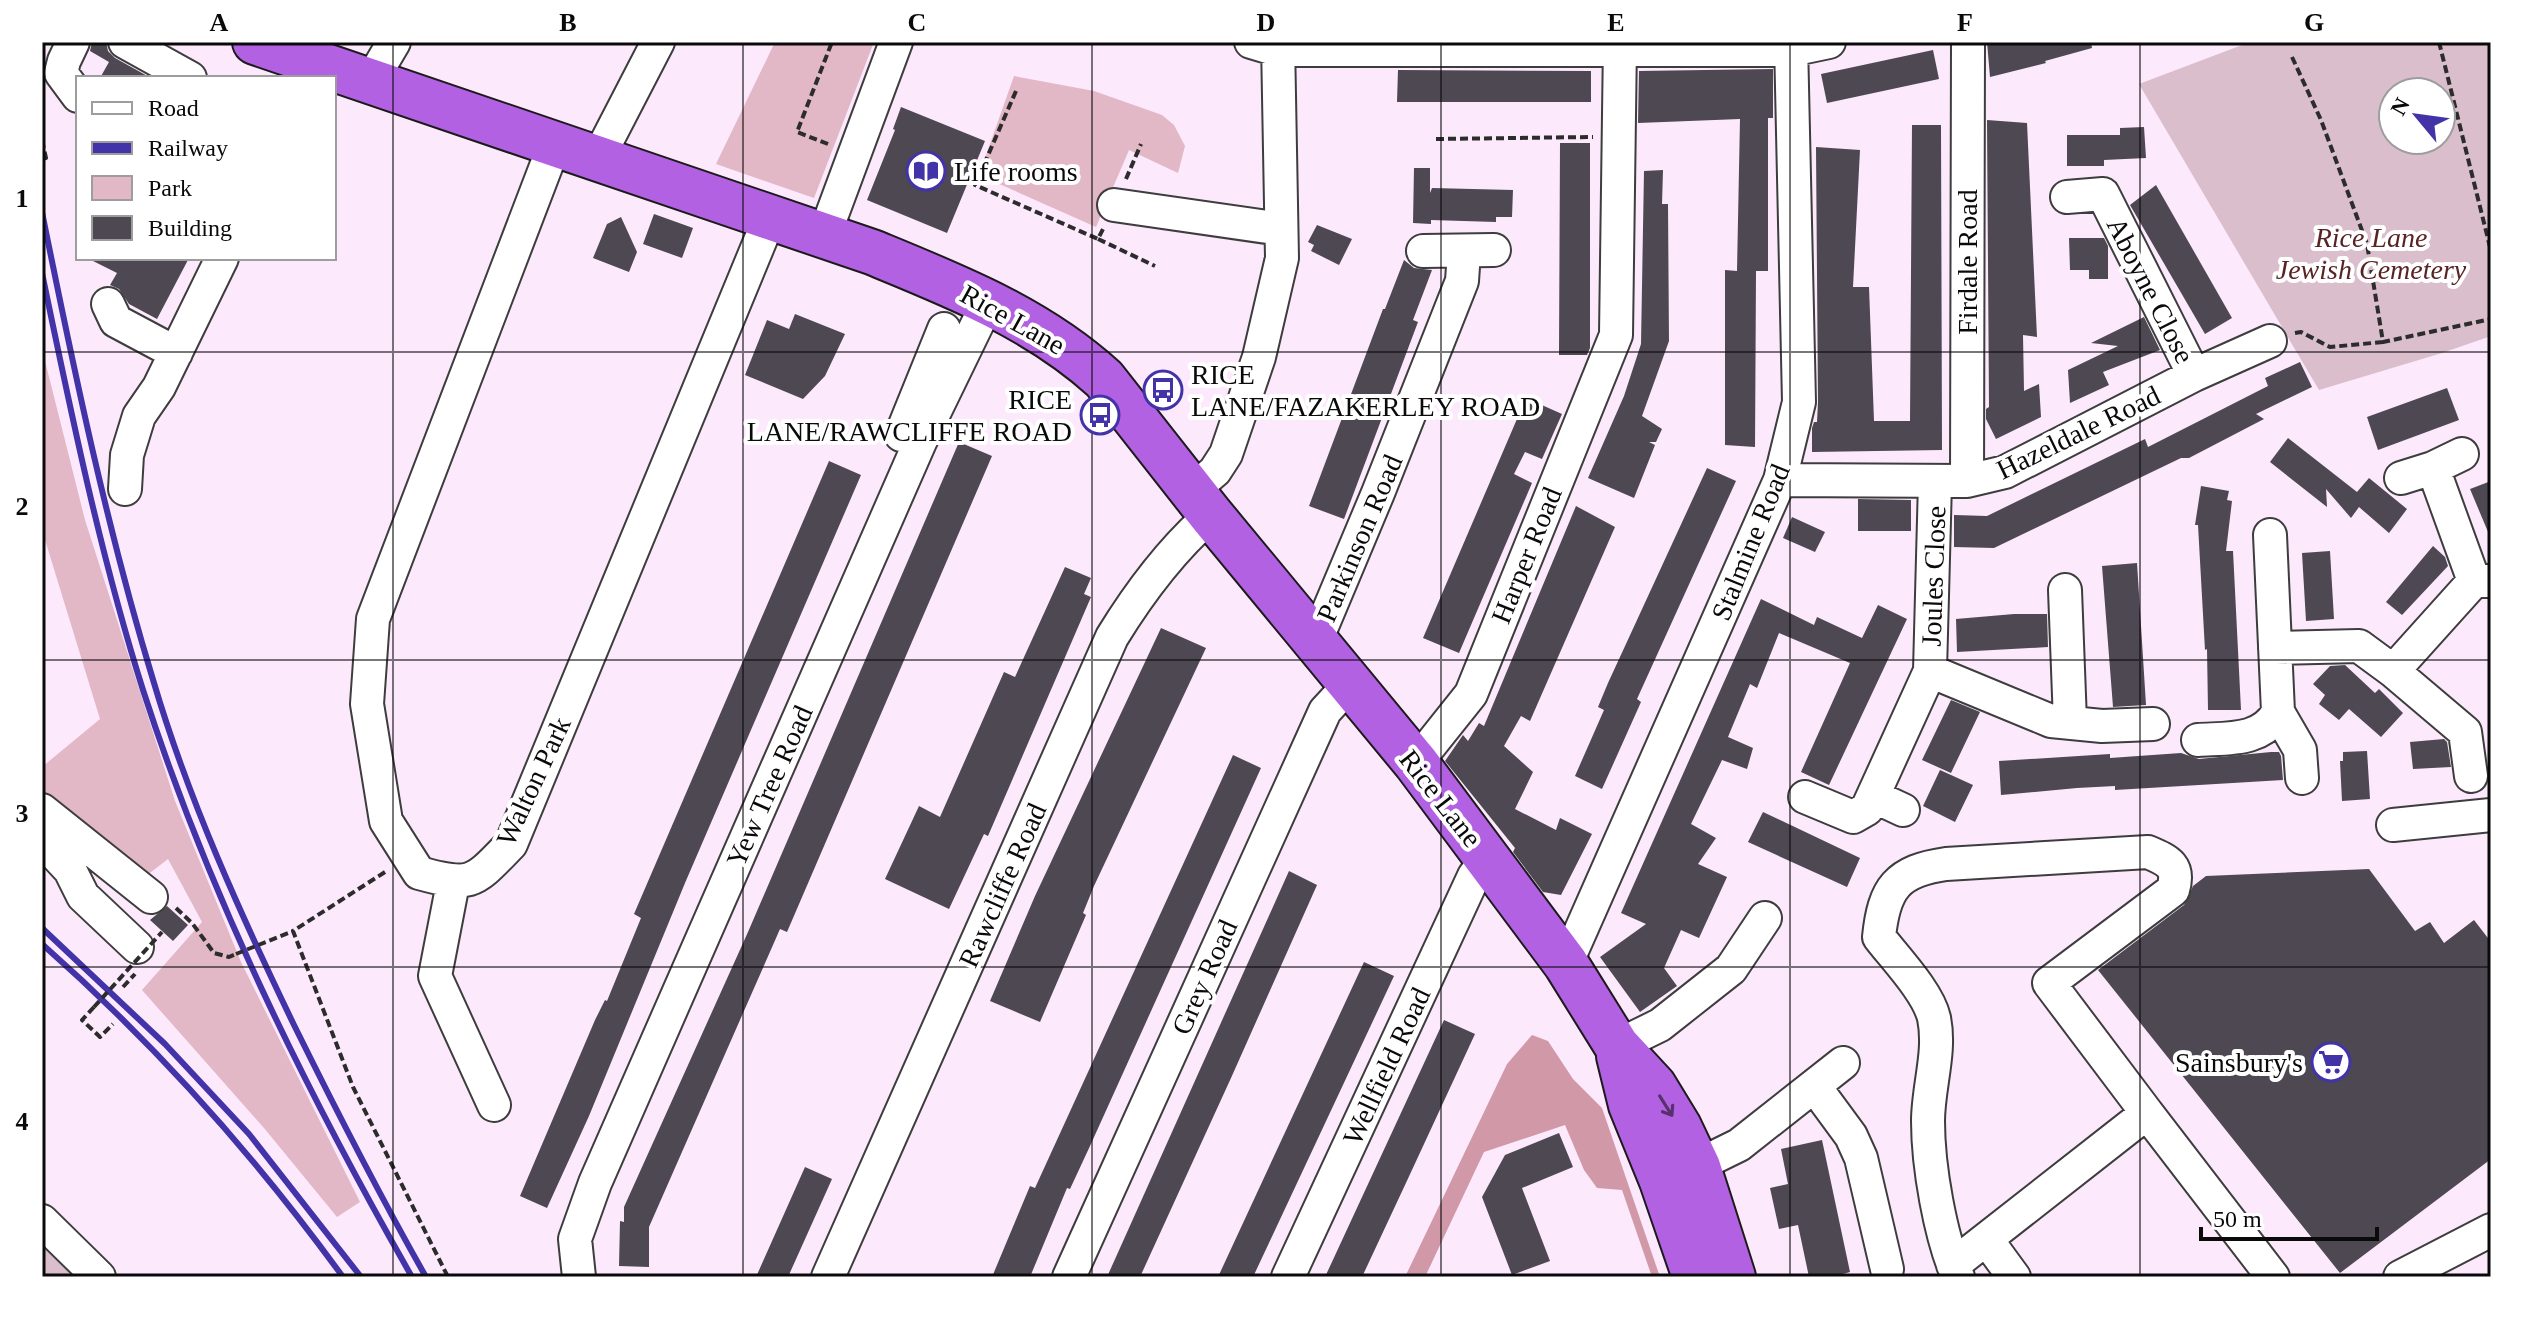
<svg xmlns="http://www.w3.org/2000/svg" width="2533" height="1319" font-family="Georgia,serif">
	<style>
		.green { fill: #e2b7c6 }
		.forest { fill: #d199a8 }
		.cemetery { fill: #dabecc; fill-rule: evenodd }
		.building { fill: #4d4851 }
		.lines { fill: none; stroke-linecap: round; stroke-linejoin: round }
		.minor-casing { stroke: #3d3d3d; stroke-width: 36 }
		.highway-casing { stroke: #1b1b1b; stroke-width: 48 }
		.path { stroke: #2c2c2c; stroke-width: 4; stroke-dasharray: 8 4; stroke-linecap: butt }
		.minor { stroke: #fff; stroke-width: 32 }
		.highway { stroke: #b361e3; stroke-width: 44 }
		.rail { stroke: #4233a8; stroke-width: 6 }
		.path-bridge { stroke: #2c2c2c; stroke-width: 4; stroke-dasharray: 8 4; stroke-linecap: butt }
		.oneway { stroke: #56316c }
		.grid { fill: none; stroke: #0a0a0a; stroke-width: 2; stroke-opacity: 0.55 }
		.labels { text-anchor: middle; stroke-width: 8; stroke-linejoin: round; paint-order: stroke }
		.poi-label { font-size: 28px; fill: #0a0a0a; stroke: #fff; text-anchor: start }
		.park-label { font-size: 28px; font-style: italic; fill: #592325; stroke: #fff }
		.street-label { font-size: 28px; fill: #0a0a0a; stroke: #fff }
		.neatline { fill: none; stroke: #0a0a0a; stroke-width: 3 }
		.grid-label { font-size: 26px; text-anchor: middle; font-weight: bold; fill: #0a0a0a }
	</style>
	<rect width="100%" height="100%" fill="#fce9fc"/>
	<path class="green" d="M775,42H874L814,198L716,164Z
		M1014,76L1094,91L1162,115L1174,125L1185,146L1178,173L1129,150L1096,227L979,175Z
		M42,349L85,520L175,801L241,962L360,1202L337,1217L264,1128L142,990L202,922L168,859L142,879L42,798V767L100,719L42,530Z"/>
	<path class="forest" d="M1532,1035L1548,1041L1573,1079L1602,1108L1660,1277H1652L1622,1190L1597,1188L1584,1170L1565,1125L1484,1152L1425,1277H1405L1507,1064Z"/>
	<path class="cemetery" d="M2250,42H2491V336L2442,353L2319,390L2139,84ZM2393,92H2441V140H2393Z
		M42,1242L78,1277H42Z"/>
	<path class="building" d="M92,42H106L108,51L115,58L151,78H100L109,62L90,51Z
		M1987,42H2091L2092,48L2045,61L2046,63L1990,77Z
		M1933,50L1939,79L1827,103L1821,74Z
		M1773,69V118H1768V271H1756L1755,447L1725,445V270L1737,271L1740,119L1638,123L1639,71Z
		M1398,70L1591,71V102H1397Z
		M901,107L985,141L947,233L867,200L895,130L893,129Z
		M1987,120L2027,123L2037,337L2023,335L2024,391L2039,384L2041,417L1996,439L1986,419V409L1989,407Z
		M1912,125H1941L1942,450L1812,452V428L1814,422H1817L1818,402L1816,147L1860,150L1853,287H1869L1874,421H1910Z
		M2144,127L2146,158L2104,160V166H2067V135H2120V128Z
		M1560,143H1590V348L1587,355H1559Z
		M1414,168H1430V193L1432,188L1513,190L1512,217H1496V222L1431,220V224L1413,223Z
		M1663,170L1662,204H1668L1669,341L1642,416L1662,429L1656,442H1649L1655,445L1634,498L1588,478L1624,396L1641,344L1644,171Z
		M2156,185L2232,318L2205,334L2130,205Z
		M654,214L693,228L682,258L643,244Z
		M621,217L637,252L629,272L593,258L607,224Z
		M1317,225L1352,239L1339,265L1311,251L1314,245L1308,242Z
		M2069,238H2104L2108,246V279H2089V270H2070Z
		M87,258H189L157,319L129,304L119,289L110,285L117,273Z
		M1404,260L1414,268L1432,270L1413,320L1418,322L1344,519L1309,506L1383,309H1385Z
		M795,314L845,334L825,376L803,399L745,375L767,320L789,329Z
		M2144,317L2160,350L2103,372L2109,385L2070,403L2068,370L2118,346L2091,343Z
		M2300,362L2312,387L2256,414L2264,419L2189,458H2181L1994,548L1954,547V515L1987,516L2145,439L2148,447L2268,386L2265,378Z
		M2447,388L2459,420L2378,450L2367,417Z
		M1526,398L1562,414L1542,459L1525,452L1514,474L1532,483L1459,653L1423,638Z
		M2288,438L2357,492L2369,478L2407,509L2389,533L2359,507L2351,518L2326,489L2327,507L2270,462Z
		M959,442L992,456L787,932L780,929L649,1227V1267L619,1266L620,1221L624,1222V1207L748,932Z
		M829,461L861,475L685,883L589,1116L547,1208L520,1196L595,1020L605,1000L607,1001L641,918L634,914Z
		M1707,468L1736,481L1637,699L1641,702L1602,789L1575,776L1604,710L1598,707L1608,683Z
		M2491,481V539L2470,489Z
		M2201,486L2229,491L2227,500L2232,501L2226,551H2233L2241,710H2208L2207,649L2205,650L2198,525H2195Z
		M1858,499L1911,500V531H1858Z
		M1576,506L1615,527L1530,721L1521,716L1504,746L1533,772L1515,809L1556,830L1560,818L1592,834L1561,895L1543,892L1513,852L1515,848L1445,761L1463,735L1468,741L1479,723L1484,726Z
		M1792,517L1825,532L1815,552L1783,538Z
		M2433,546L2445,557L2448,566L2402,615L2386,602Z
		M2330,551L2334,619L2306,621L2302,553Z
		M2137,563L2146,705L2113,707L2102,566Z
		M1065,567L1091,578L1084,594L1091,597L988,836L984,834L949,909L885,879L919,806L940,817L1004,672L1015,677Z
		M1761,599L1814,625L1817,617L1862,638L1878,605L1907,619L1829,785L1801,772L1850,663L1779,633L1757,688L1750,684L1728,737L1753,748L1747,769L1722,760L1691,824L1716,838L1698,864L1727,877L1699,938L1681,930L1664,968L1677,986L1640,1012L1600,957L1646,924L1621,913Z
		M2014,614H2047L2048,647L1957,652L1956,619Z
		M1161,628L1206,648L1094,886L1083,913L1086,915L1040,1022L990,1001L1035,896Z
		M2345,665L2375,693L2379,689L2403,713L2381,737L2349,709L2339,720L2319,704L2325,695L2313,684L2330,666Z
		M1951,700L1980,712L1951,773L1922,760Z
		M2444,739L2447,742L2451,767L2413,769L2410,742Z
		M2367,751L2370,799L2342,801L2340,761H2343V752Z
		M2271,752H2279L2281,756L2283,780L2115,790V786L2077,788L2001,795L1999,761L2110,754V758L2181,753L2199,759Z
		M1233,755L1261,768L1090,1146L1070,1189L1067,1188L1030,1277H992L1030,1186L1035,1188Z
		M1940,770L1973,785L1955,822L1923,806Z
		M1763,812L1860,858L1847,887L1748,842Z
		M2369,869L2415,931L2430,922L2444,943L2474,920L2491,942V1159L2340,1273L2098,970L2184,905L2193,886L2206,876Z
		M1289,871L1317,885L1231,1078L1140,1277H1107Z
		M167,906L188,925L173,941L150,920Z
		M1364,962L1394,976L1253,1277H1218Z
		M1444,1020L1475,1034L1405,1185L1362,1277H1325Z
		M1559,1133L1573,1167L1522,1188L1550,1261L1512,1275L1482,1197L1505,1155Z
		M1822,1140L1850,1272L1843,1274L1844,1277H1809L1798,1225L1779,1229L1770,1188L1788,1184L1781,1149Z
		M805,1167L832,1179L788,1277H756Z"/>
	<g class="lines">
		<defs>
			<path id="minor" d="M73,42L64,61L61,73L78,96
				M125,42L190,78
				M1251,42L1278,50H1791L1829,42
				M371,81L394,42
				M555,143L373,619L367,704L386,821L419,873C473,888 474,882 511,844L770,217
				M598,158L658,42
				M2067,197L2103,194L2194,375
				M1114,205L1281,229
				M824,236L896,42
				M1423,251L1494,250
				M108,304L116,321L176,353
				M901,435L944,329
				M2433,468L2474,581
				M2401,478L2433,468L2462,454
				M1780,480L1967,481L2005,472L2194,375L2270,341
				M1967,481L1968,42
				M125,489L127,455L139,416L159,387L222,258
				M1193,490L1215,471L1226,454L1259,357L1282,258L1278,42
				M2270,535L2278,712L2300,750L2302,778
				M2065,590L2070,722
				M1315,643L1378,493L1462,281L1464,252
				M2275,648L2359,646L2393,671L2465,732L2471,776
				M1930,671L2051,721L2102,726L2153,724
				M2393,671L2474,581H2491
				M2198,740C2227,738 2262,742 2278,712
				M1416,763L1471,694L1616,335L1620,42
				M1873,796L1903,810
				M1805,797L1853,817L1867,809L1930,671L1935,482
				M42,810L151,897
				M2393,825L2491,815
				M42,840L70,870L83,896L137,947
				M453,883L435,976L494,1105
				M1566,964L1780,480L1799,402L1791,42
				M1617,1046L1660,1025L1731,969L1765,918
				M1815,1087L1851,1136L1861,1158L1887,1269
				M1678,1175L1739,1145L1843,1063
				M42,1221L99,1277
				M1987,1240L2014,1277
				M1953,1265L2147,1113L2273,1277
				M579,1277L575,1239L595,1183L920,442L988,302
				M828,1277L1112,637C1139,593 1172,549 1211,515
				M1069,1277L1325,711L1350,684
				M1288,1277L1474,876L1487,858
				M1958,1277C1940,1236 1928,1166 1928,1121C1928,1087 1941,1052 1934,1018C1928,992 1895,958 1879,937C1884,888 1897,871 1946,864L2148,852C2169,861 2180,866 2173,890L2049,983L2147,1113
				M2400,1277L2491,1230"/>
			<path id="highway" d="M255,42L872,252C955,286 1037,318 1104,379L1211,515L1416,763L1566,964L1617,1046L1654,1086L1679,1127L1698,1167L1733,1277
				M1619,1056L1631,1105L1662,1181L1695,1277"/>
		</defs>
		<use href="#minor" class="minor-casing"/>
		<use href="#highway" class="highway-casing"/>
		<path class="path" d="M2439,42L2491,251
			M2292,57L2321,120L2367,244L2383,342L2491,319
			M1016,91L975,185L1098,239L1104,227
			M1436,139L1593,137
			M42,140L46,158L42,159
			M828,144L797,132L832,42
			M1126,179L1141,144
			M1098,239L1155,266
			M2295,333L2301,332L2330,347L2383,342
			M385,872L293,931L353,1087L448,1277
			M176,908L192,923L214,953L229,957L236,954
			M123,987L135,974
			M94,1007L82,1020L100,1037L113,1024"/>
		<use href="#minor" class="minor"/>
		<use href="#highway" class="highway"/>
		<path class="rail" d="M42,212C74,371 107,529 154,683C189,801 241,915 294,1025C336,1110 379,1194 426,1277
			M42,273C71,413 100,554 143,690C209,895 306,1091 412,1277
			M42,928L165,1044L249,1134L361,1277
			M42,944C154,1043 255,1156 343,1277"/>
		<path class="path-bridge" d="M236,954L293,931
			M94,1007L162,932"/>
	</g>
	<defs><path id="oneway-shaft" d="M-6 0H5M1.5-3L5.5 0L1.5 3" fill="none" stroke-width="1.6" stroke-linecap="round" stroke-linejoin="round" transform="scale(2)"/></defs>
	<use class="oneway" href="#oneway-shaft" transform="translate(1666 1106) rotate(58)"/>
	<path class="grid" d="M393,42V1277M743,42V1277M1092,42V1277M1441,42V1277M1790,42V1277M2140,42V1277M42,352H2491M42,660H2491M42,967H2491"/>
	<defs>
		<symbol id="library-ring" viewBox="-11 -11 22 22"><circle r="9.5" fill="#fff" stroke="#4233a8" stroke-width="1.5"/><path d="M-6-4Q-3-5.5-.7-3.5V5Q-3 3-6 4ZM6-4Q3-5.5 .7-3.5V5Q3 3 6 4Z" fill="#4233a8"/></symbol>
		<symbol id="bus-ring" viewBox="-11 -11 22 22"><circle r="9.5" fill="#fff" stroke="#4233a8" stroke-width="1.5"/><path d="M-5-6H5V4H4V6H2V4H-2V6H-4V4H-5ZM-3.5-4V0h7V-4ZM-3.5 1.2v1.5H-2V1.2ZM2 1.2v1.5H3.5V1.2Z" fill="#4233a8"/></symbol>
		<symbol id="supermarket-ring" viewBox="-11 -11 22 22"><circle r="9.5" fill="#fff" stroke="#4233a8" stroke-width="1.5"/><path d="M-6-5.5h2.5l.6 2H6L4.5 2H-2.5L-4.4-4H-6ZM-1.5 3.2a1.3 1.3 0 1 0 .1 0ZM3 3.2a1.3 1.3 0 1 0 .1 0Z" fill="#4233a8"/></symbol>
	</defs>
	<g fill-rule="evenodd">
		<use href="#library-ring" x="904" y="149" width="44" height="44"/>
		<use href="#bus-ring" x="1141" y="368" width="44" height="44"/>
		<use href="#bus-ring" x="1078" y="393" width="44" height="44"/>
		<use href="#supermarket-ring" x="2309" y="1040" width="44" height="44"/>
	</g>
	<g class="labels">
		<g class="poi-label">
			<text x="954" y="181">Life rooms</text>
			<text x="1191" y="384">RICE<tspan x="1191" dy="32">LANE/FAZAKERLEY ROAD</tspan></text>
			<text x="1072" y="409" text-anchor="end">RICE<tspan x="1072" dy="32">LANE/RAWCLIFFE ROAD</tspan></text>
			<text x="2303" y="1072" text-anchor="end">Sainsbury's</text>
		</g>
		<g class="park-label">
			<text x="2371" y="247">Rice Lane<tspan x="2371" dy="32">Jewish Cemetery</tspan></text>
		</g>
		<g class="street-label">
			<text transform="translate(1967 262) rotate(-90)" y="10">Firdale Road</text>
			<text transform="translate(2151 290) rotate(63)" y="10">Aboyne Close</text>
			<text transform="translate(1013 319) rotate(29)" y="10">Rice Lane</text>
			<text transform="translate(2078 432) rotate(-26)" y="10">Hazeldale Road</text>
			<text transform="translate(1359 538) rotate(-67)" y="10">Parkinson Road</text>
			<text transform="translate(1750 542) rotate(-68)" y="10">Stalmine Road</text>
			<text transform="translate(1526 555) rotate(-68)" y="10">Harper Road</text>
			<text transform="translate(1933 576) rotate(-88)" y="10">Joules Close</text>
			<text transform="translate(533 781) rotate(-65)" y="10">Walton Park</text>
			<text transform="translate(769 786) rotate(-66)" y="10">Yew Tree Road</text>
			<text transform="translate(1441 798) rotate(52)" y="10">Rice Lane</text>
			<text transform="translate(1002 885) rotate(-66)" y="10">Rawcliffe Road</text>
			<text transform="translate(1204 977) rotate(-66)" y="10">Grey Road</text>
			<text transform="translate(1386 1066) rotate(-65)" y="10">Wellfield Road</text>
		</g>
	</g>
	<rect width="2533" height="1319" fill="none" stroke="#ffffff" stroke-width="88"/>
	<rect x="76" y="76" width="260" height="184" fill="#ffffff" stroke="#9d9d9d" stroke-width="2"/>
	<rect x="92" y="102" width="40" height="12" fill="#ffffff" stroke="#9d9d9d" stroke-width="2"/>
	<text x="148" y="116" font-size="24" fill="#0a0a0a">Road</text>
	<rect x="92" y="142" width="40" height="12" fill="#4233a8" stroke="#9d9d9d" stroke-width="2"/>
	<text x="148" y="156" font-size="24" fill="#0a0a0a">Railway</text>
	<rect x="92" y="176" width="40" height="24" fill="#e2b7c6" stroke="#9d9d9d" stroke-width="2"/>
	<text x="148" y="196" font-size="24" fill="#0a0a0a">Park</text>
	<rect x="92" y="216" width="40" height="24" fill="#4d4851" stroke="#9d9d9d" stroke-width="2"/>
	<text x="148" y="236" font-size="24" fill="#0a0a0a">Building</text>
	<g transform="translate(2417 116) rotate(299)"><circle r="38" fill="#ffffff" stroke="#9d9d9d" stroke-width="2"/>
	<path d="M0-6L14 30L0 20L-14 30Z" fill="#4233a8"/>
	<text y="-12" font-size="22" font-weight="bold" text-anchor="middle" fill="#0a0a0a">N</text>
	</g>
	<path d="M2201 1227v12h176v-12" fill="none" stroke="#0a0a0a" stroke-width="4"/>
	<text x="2213" y="1227" font-size="24" fill="#0a0a0a" stroke="#ffffff" stroke-width="6" paint-order="stroke">50 m</text>
	<rect x="44" y="44" width="2445" height="1231" class="neatline"/>
	<g class="grid-label">
		<text x="219" y="31">A</text>
		<text x="568" y="31">B</text>
		<text x="917" y="31">C</text>
		<text x="1266" y="31">D</text>
		<text x="1616" y="31">E</text>
		<text x="1965" y="31">F</text>
		<text x="2314" y="31">G</text>
		<text x="22" y="207">1</text>
		<text x="22" y="515">2</text>
		<text x="22" y="822">3</text>
		<text x="22" y="1130">4</text>
	</g>
</svg>
